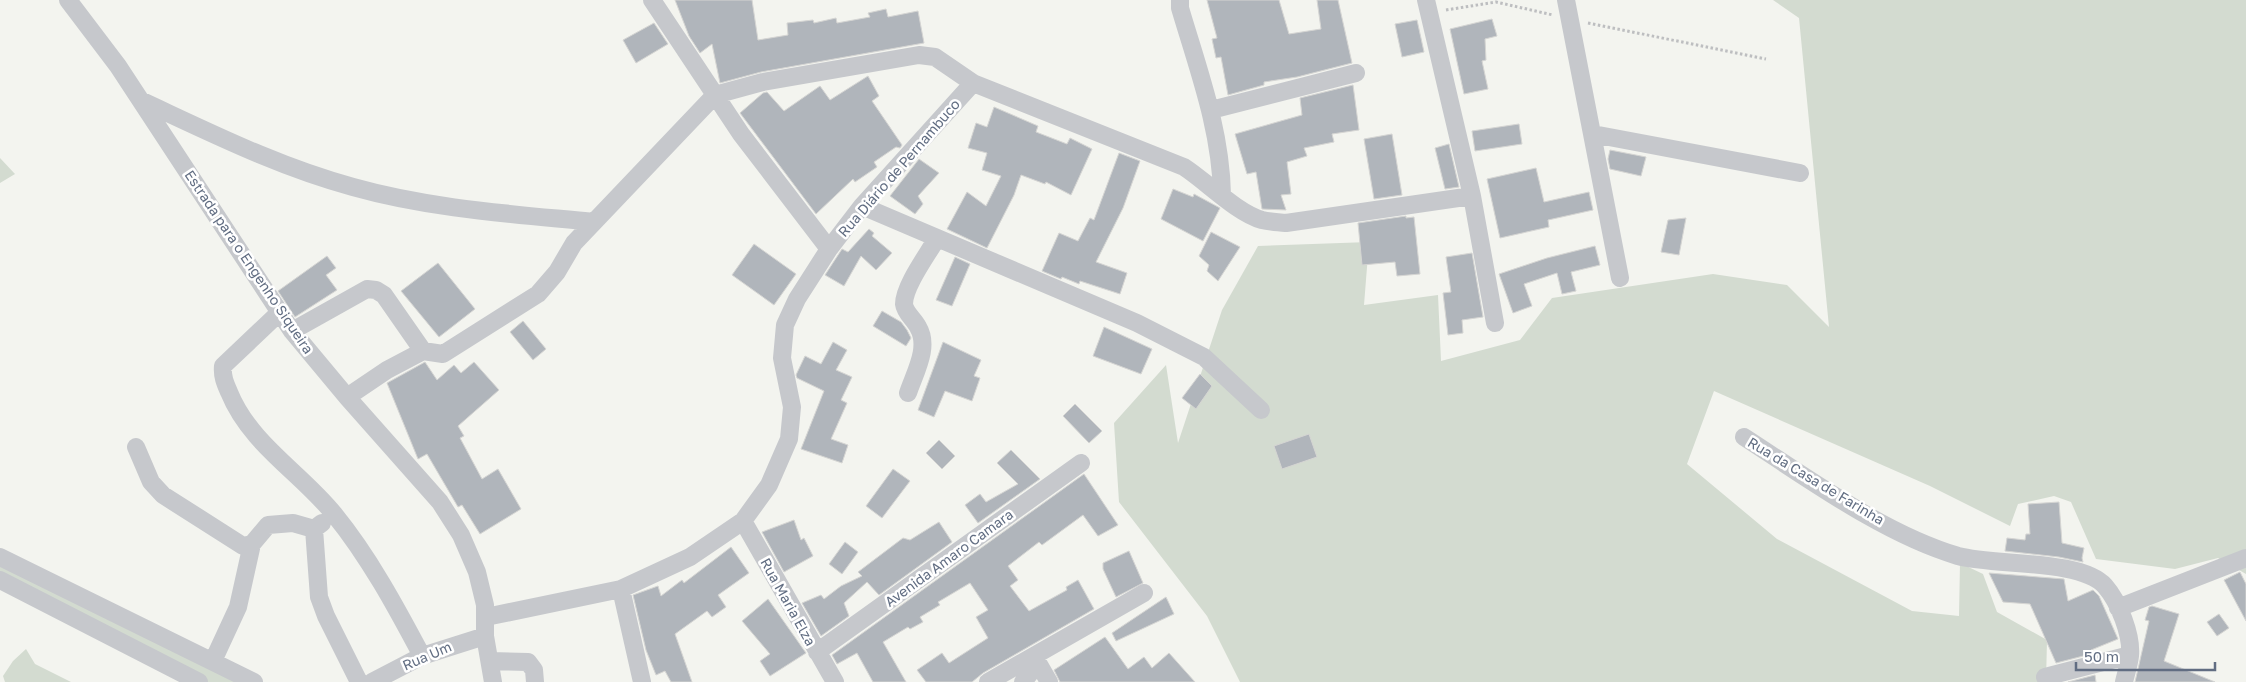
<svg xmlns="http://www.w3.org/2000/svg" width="2246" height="682" font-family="'Golos Text',sans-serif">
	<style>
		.green { fill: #d3dbd0 }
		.building { fill: #b0b5bb; stroke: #d5d5d3 }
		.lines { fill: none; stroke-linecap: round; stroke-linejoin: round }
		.path { stroke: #bdbec0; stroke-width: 3; stroke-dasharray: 2.5 2.5; stroke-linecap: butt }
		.minor { stroke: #c6c8cc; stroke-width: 18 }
		.labels { text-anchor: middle; stroke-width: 5; stroke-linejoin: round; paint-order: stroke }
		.street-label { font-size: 14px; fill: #616d82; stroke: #fff }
	</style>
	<rect width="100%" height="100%" fill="#f3f4ef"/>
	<path class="green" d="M1773,0H2246V574L2218,558L2175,569L2096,559L2071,502L2054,496L2018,504L2010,526L1930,486L1714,391L1687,464L1777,539L1912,611L1959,616L1960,563L1983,574L1997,612L2047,640L2046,682H1240L1207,616L1119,502L1114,423L1166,365L1178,443L1222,310L1258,246L1369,242L1364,305L1438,295L1441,361L1520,340L1552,298L1713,274L1787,285L1829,327L1799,18Z
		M0,158L15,174L0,183Z
		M0,557L254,682H199L0,580Z
		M26,649L35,664L71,682H5L3,676L13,661Z"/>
	<path class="building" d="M675,0H752L758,40L788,35L787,23L813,20L814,23L836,18L837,23L870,17L868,13L886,9L888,17L918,11L924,43L761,72L720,83L712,44L700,53L689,36Z
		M1207,0H1279L1289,34L1321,29L1317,0H1338L1352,63L1297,77L1264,82V85L1228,95L1221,57L1216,58L1212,39L1217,38Z
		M1492,19L1497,36L1485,39L1486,60L1482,61L1488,89L1464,94L1450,29Z
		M1417,20L1424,52L1402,57L1395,24Z
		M654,23L668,44L636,63L623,40Z
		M868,76L879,96L872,101L902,145L900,148L896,147L874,162L877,167L855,182L853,179L816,214L740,113L763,93L767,92L784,111L820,86L830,100Z
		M1353,85L1359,130L1332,134L1334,142L1304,148L1307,156L1287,162L1291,194L1281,195L1286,210L1262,209L1256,172L1247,174L1235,134L1302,115L1300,98Z
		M994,107L1038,126L1036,132L1067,144L1070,138L1092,149L1071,195L1046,182L1045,184L1021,175L1014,195L987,248L947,229L967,192L986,206L1001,176L982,170L987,153L968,148L976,123L987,127Z
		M1519,124L1522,144L1475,151L1472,131Z
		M1392,134L1402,195L1374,199L1364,139Z
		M1449,144L1459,187L1445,189L1435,148Z
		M1610,150L1646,157L1641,176L1610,169L1608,159Z
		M1119,153L1140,161L1123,208L1096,262L1127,273L1120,294L1080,281L1079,284L1062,277L1061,279L1042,271L1059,233L1078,241L1090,218L1094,220Z
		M919,159L939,173L918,196L923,204L915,214L890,196Z
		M1536,168L1544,202L1589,192L1593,210L1548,220L1549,227L1500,238L1487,179Z
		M1173,189L1193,197L1194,194L1220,208L1203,241L1161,219Z
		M1406,216V218L1414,217L1420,274L1397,276L1395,262L1362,265L1358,223Z
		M1686,218L1679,255L1661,252L1668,220Z
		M869,229L874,233L872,236L892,253L876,270L861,256L844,286L825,275L842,249L848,252Z
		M1211,232L1240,247L1218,281L1207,271L1209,265L1199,256Z
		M754,244L796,274L774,305L732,275Z
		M1595,246L1600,265L1571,272L1576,291L1562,294L1557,273L1524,284L1532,306L1513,313L1499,274L1547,258Z
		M1472,253L1483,317L1462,320L1463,333L1448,335L1443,293L1451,292L1446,257Z
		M327,256L336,268L326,275L337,290L295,317L278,291Z
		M955,257L970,264L952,306L936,300Z
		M438,263L475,309L439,337L401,291Z
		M882,311L901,322L907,330L911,338L906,346L873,326Z
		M523,321L546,349L533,360L510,332Z
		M1104,327L1152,349L1141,374L1093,356Z
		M833,342L847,350L836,370L852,377L841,400L847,403L831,439L848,445L842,463L801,449L824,391L797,378L796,375L805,356L821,364Z
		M943,342L981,360L974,376L980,378L972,401L945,391L934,417L918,410Z
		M425,362L437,380L454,365L461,373L474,362L499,390L458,426L464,436L460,438L482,479L498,469L521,509L480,534L462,505L458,507L427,454L418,459L387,383Z
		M1200,374L1212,386L1196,409L1182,398Z
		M1075,404L1102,431L1089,443L1063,416Z
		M1309,434L1317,457L1282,469L1274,446Z
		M939,440L955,456L942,469L926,453Z
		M1011,450L1040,479L978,523L965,505L980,494L986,502L1018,484L997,463Z
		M893,469L910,481L882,518L866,506Z
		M1084,474L1118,525L1098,536L1083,515L1042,545L1039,542L1008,566L1018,580L1010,586L1029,611L1067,590L1066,587L1078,580L1094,609L983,673L972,682H926L917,670L942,653L949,663L988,638L976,617L988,610L970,583L938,602L940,605L920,617L923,622L910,629L908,627L883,642L906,682H873L857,653L837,664L832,655Z
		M2059,502L2062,543L2084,548L2082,558L2083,562L2059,557L2005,551L2007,538L2025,540L2026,534H2030L2028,504Z
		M794,520L801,540L804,538L813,556L784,572L762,532Z
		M939,522L952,542L879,595L867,582L844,603L849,616L821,636L802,603L821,595L824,599L841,586L862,576L858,572L903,538L910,540Z
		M845,542L858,552L842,574L829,564Z
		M731,547L749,573L718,595L726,607L712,617L707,611L675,634L692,682H671L665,671L656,675L646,650L633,595L658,586L661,596L682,580L684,583Z
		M1129,551L1143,583L1116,597L1103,569V563Z
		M2240,572L2246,584V621L2224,580Z
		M1989,573L2064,579L2068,601L2093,590L2099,596L2118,639L2091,650V654L2056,663L2030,604L2003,602Z
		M1166,597L1174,614L1116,641L1112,633Z
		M768,599L806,653L770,676L760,661L770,654L742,621Z
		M2152,606L2179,614L2164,661L2215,682H2135L2149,621L2145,620L2149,607Z
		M2219,614L2229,628L2217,636L2207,622Z
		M1105,637L1128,669L1144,657L1152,668L1169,653L1195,682H1060L1054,670Z
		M2095,675L2096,682H2068Z"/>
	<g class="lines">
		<path class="path" d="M1446,10L1496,2L1553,15
			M1588,23L1766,59"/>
		<path class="minor" d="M68,0L118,66L292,331L347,397L440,502L461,535L477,572L485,605V636L493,682
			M652,0L741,134L829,249
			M1180,0V8C1198,69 1221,130 1222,195
			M1426,0L1472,196L1495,323
			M1566,0L1620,278
			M142,101C211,133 279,167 353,187C431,209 513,214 594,222
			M1211,110L1356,73
			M1593,134L1800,173
			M862,206L1137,323L1204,357L1261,410
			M280,312L223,366C222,376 225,383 229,392C250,444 300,472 334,514C369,557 396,607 422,656
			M292,331L367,289L376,290L384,295L423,351
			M908,393C915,372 930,347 918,327C914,319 905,313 904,304C904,286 928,254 937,238
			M347,397L387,370L423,351L443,354L538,294L557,272L574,243L715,95L763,82L919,55L935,57L973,83L1184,167C1207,182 1237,213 1262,220C1270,222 1278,222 1286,223L1472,196
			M1744,437C1809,479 1884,534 1958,556C1995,566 2081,559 2105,586C2119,602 2132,635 2130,656C2129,665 2126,673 2124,682
			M136,447L151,482L163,495L243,546L252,544L268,525L293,523L314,529
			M743,521L835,682
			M322,523L314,529L319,597L326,616L359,682
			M0,557L254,682
			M0,580L199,682
			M621,589L642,682
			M2118,608L2246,558
			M486,617L621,589L690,557L743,521L769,485L789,439L792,407L782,358L785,325L797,299L829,249L862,206L973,83
			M817,652L1081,463
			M1034,656L1049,682
			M213,661L238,607L252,544
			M490,661L528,662L534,670L535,682
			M2045,677L2130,655
			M372,682L422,656L485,636
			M988,682L1144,593
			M1023,682L1038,663"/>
	</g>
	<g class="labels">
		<g class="street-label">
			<text transform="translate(899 168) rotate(-49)" y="5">Rua Diário de Pernambuco</text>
			<text transform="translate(249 262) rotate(56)" y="5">Estrada para o Engenho Siqueira</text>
			<text transform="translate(1816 481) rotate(31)" y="5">Rua da Casa de Farinha</text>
			<text transform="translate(949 558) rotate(-36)" y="5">Avenida Amaro Camara</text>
			<text transform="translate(788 602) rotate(61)" y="5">Rua Maria Elza</text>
			<text transform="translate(427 656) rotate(-23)" y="5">Rua Um</text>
		</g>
	</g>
	<path d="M2076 662v8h139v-8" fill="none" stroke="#616d82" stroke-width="2.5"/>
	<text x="2084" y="662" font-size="15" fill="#616d82" stroke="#ffffff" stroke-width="4" paint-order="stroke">50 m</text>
</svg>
